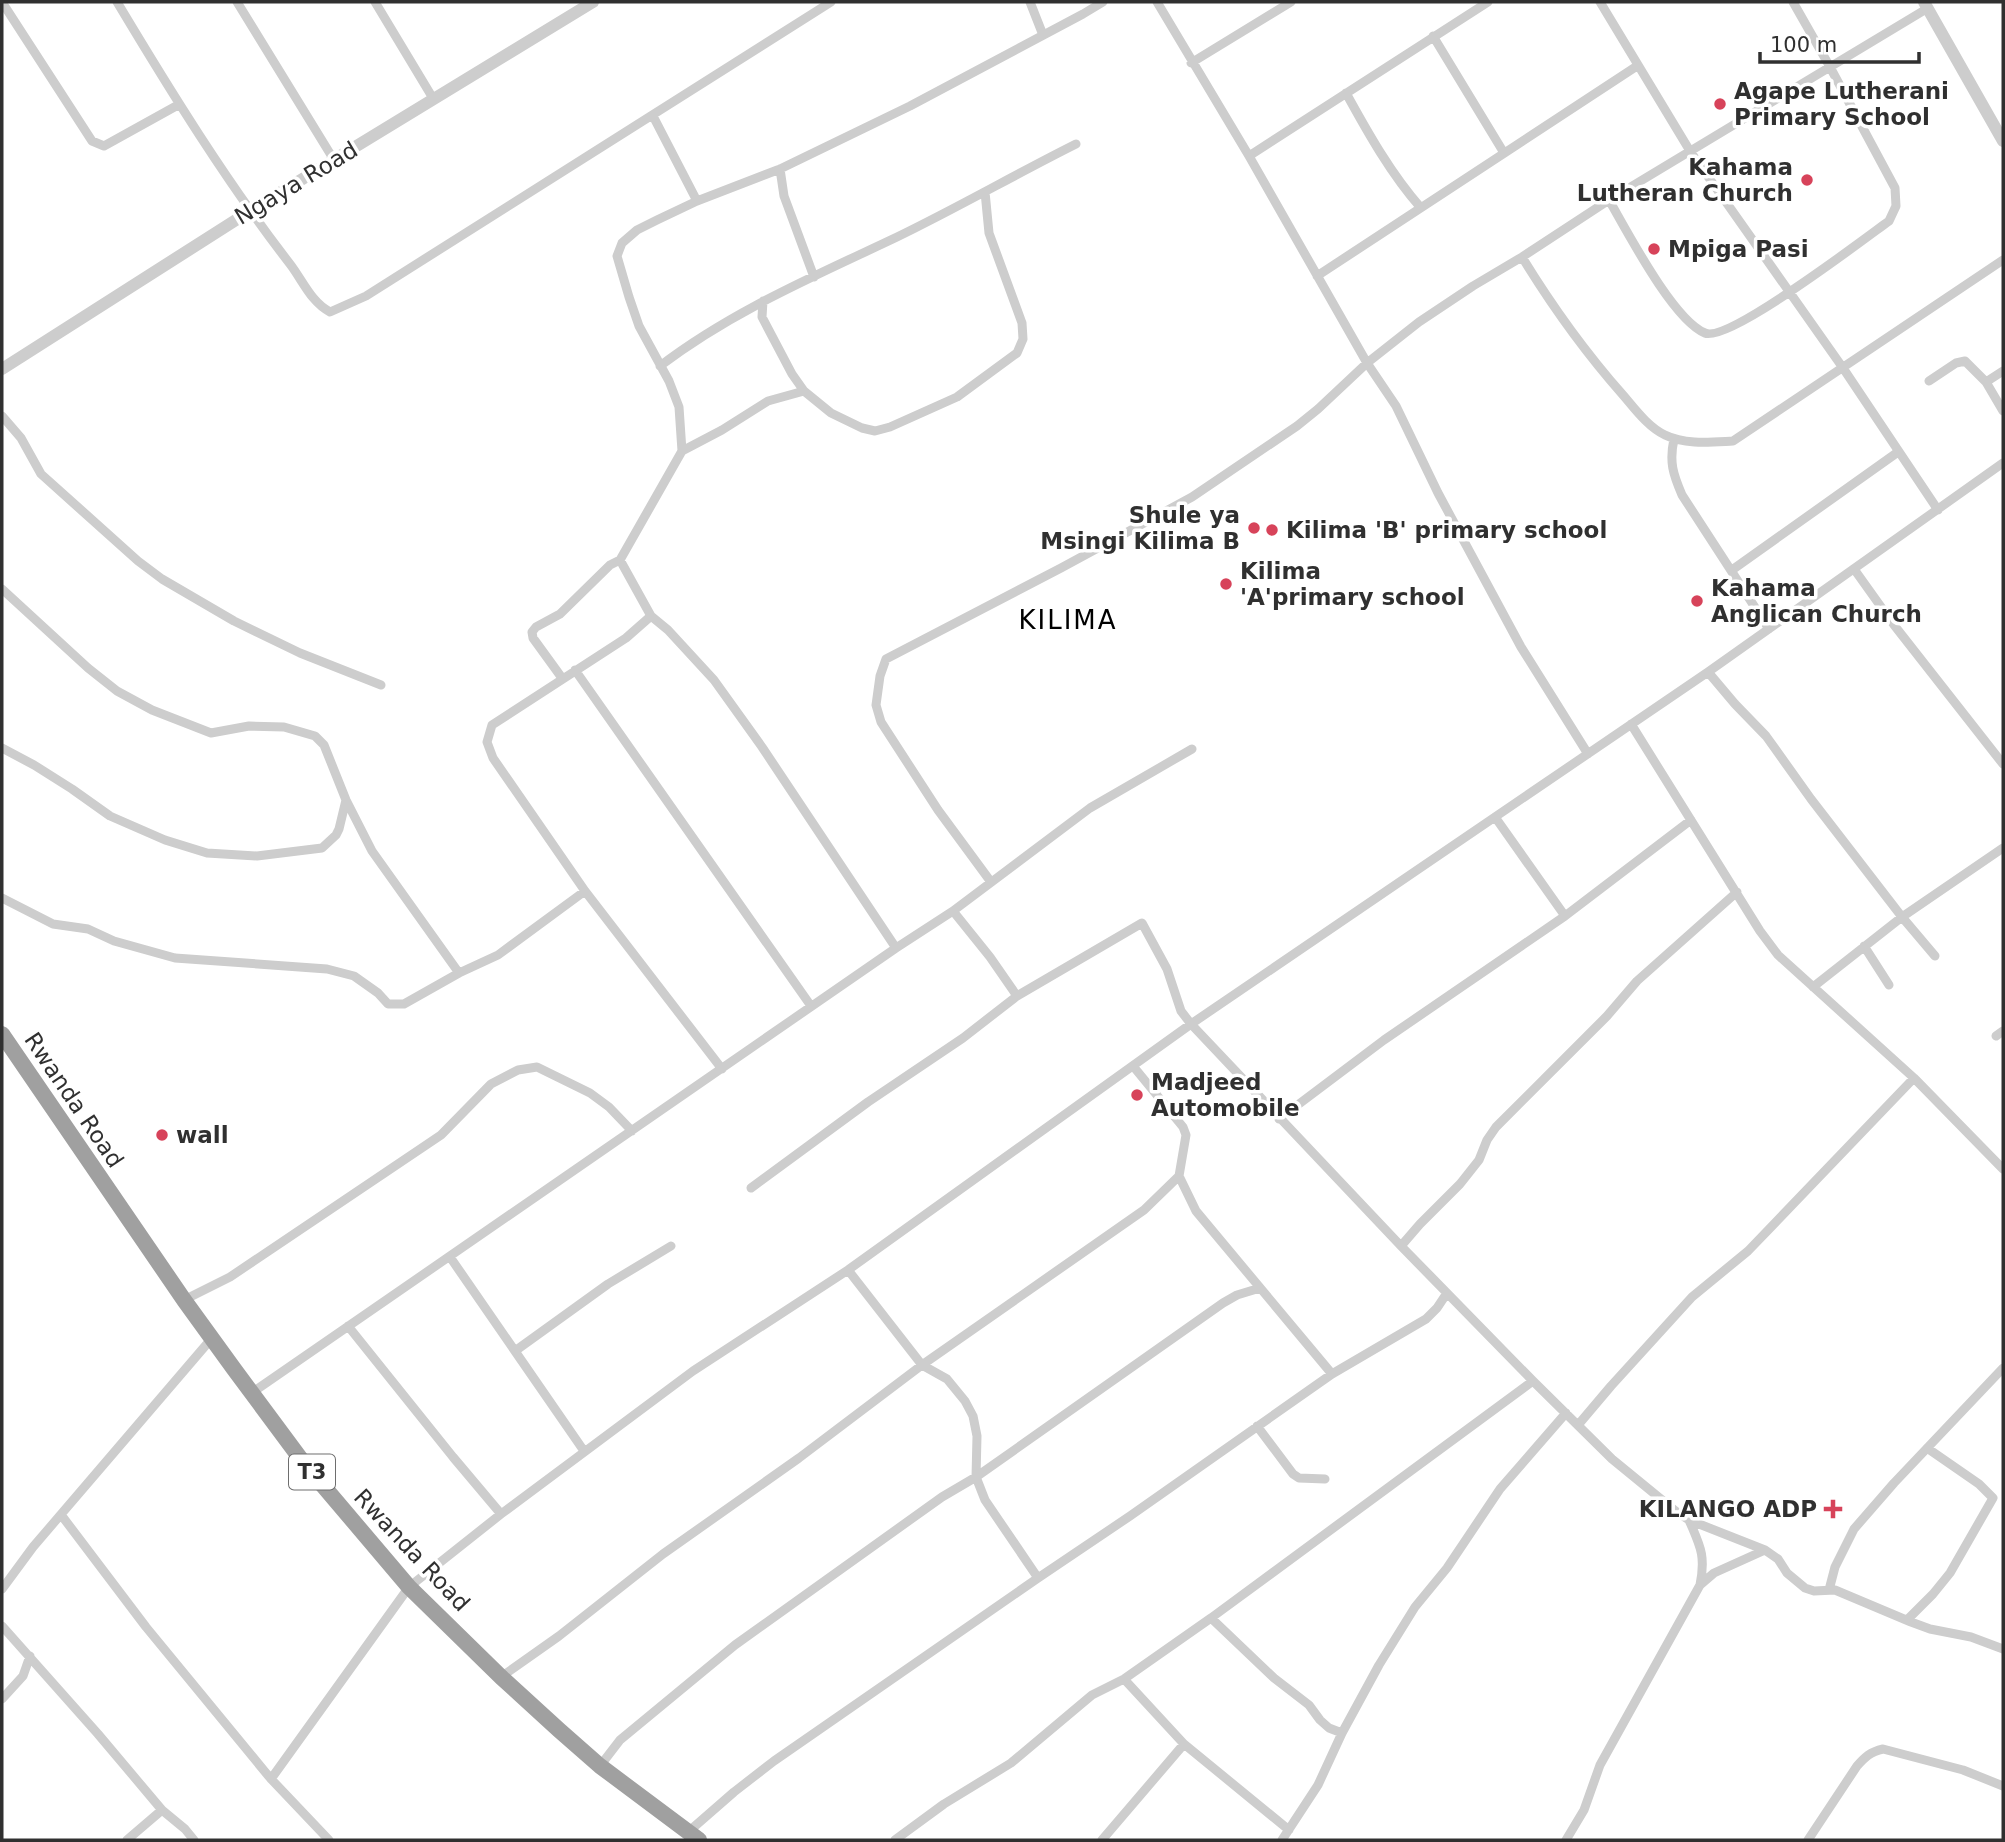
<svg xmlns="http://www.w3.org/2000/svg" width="2005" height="1842" font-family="'DejaVu Sans',sans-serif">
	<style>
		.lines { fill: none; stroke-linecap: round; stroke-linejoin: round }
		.minor { stroke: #cdcdcd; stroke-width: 9 }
		.tertiary { stroke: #cdcdcd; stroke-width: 12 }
		.trunk { stroke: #a0a0a0; stroke-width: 16 }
		.poi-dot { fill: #d7435a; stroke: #fff; stroke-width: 2.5 }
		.labels { text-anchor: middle; stroke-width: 7; stroke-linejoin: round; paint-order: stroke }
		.shield { fill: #fff; stroke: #6e6e6e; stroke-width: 2 }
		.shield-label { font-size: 21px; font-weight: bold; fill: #303030 }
		.poi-label { font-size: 23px; font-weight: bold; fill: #303030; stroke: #fff; text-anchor: start }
		.street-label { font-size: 23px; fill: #303030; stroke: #fff }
		.quarter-label { font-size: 26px; letter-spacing: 2px; fill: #000; stroke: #fff }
	</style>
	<rect width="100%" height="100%" fill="#fff"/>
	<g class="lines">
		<path class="minor" d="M2,2L92,141L104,146L178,105
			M117,2C171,92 226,181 290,264C303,281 311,302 330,312L366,296L831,2
			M237,2L334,160
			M375,2L434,100
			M1030,2L1043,35
			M1157,2L1249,156L1367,363L1396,406L1438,493L1521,647L1588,754
			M1600,2L1690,151L1843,368L1938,510
			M1433,36L1504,153
			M1191,63L1291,2
			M1346,93C1368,133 1391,174 1421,208
			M653,116L697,201
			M1249,156L1488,2
			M780,169L784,196L814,277
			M1609,200C1627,231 1673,320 1705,333C1728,343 1864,239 1889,221L1896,206L1895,188L1830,67L1793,2
			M1522,257C1552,306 1585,352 1623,395C1635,409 1648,427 1665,435C1685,445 1712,442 1733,441L2003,260
			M1317,276L1637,66
			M763,301L762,317L792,374L804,391L831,413L862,428L875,431L890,427L957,397L1017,353L1023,339L1022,323L989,233L985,192
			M660,366C732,311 815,276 897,237C957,208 1016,174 1076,144
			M1929,381L1956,363L1965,361L1986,382L2003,411
			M1986,382L2003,371
			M2,416L21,438L41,474L138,561L162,579L234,621L300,653L381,685
			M1674,439C1669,462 1673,474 1682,495L1769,629
			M682,451L722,430L768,401L804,391
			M620,560L651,616L668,630L714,680L762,747L896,948L953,911L990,957L1017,996L1142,923L1167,969L1181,1011L1191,1024L1401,1246L1533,1381L1612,1459L1678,1513L1689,1520L1765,1550L1778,1559L1787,1573L1805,1588L1814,1591L1835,1590L1911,1622L1930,1629L1971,1637L2003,1649
			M1854,569L1894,625L2003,764
			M1732,570L1898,452
			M2,589L88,668L117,691L152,710L211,733L249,726L284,727L315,736L324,745L346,800L372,851L459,973
			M651,616L626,638L492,725L487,742L493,758L585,891L722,1069
			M575,670L811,1006
			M1708,672L1735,704L1766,736L1811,799L1902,917L1935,956
			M562,678L533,638L532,632L536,627L560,614L610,565L620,560L682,451L679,407L669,381L639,326L629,297L617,256L622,243L637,230L657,220L697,201L780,169L910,106L1083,14L1103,2
			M1631,724L1760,931L1778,955L1914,1078L2003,1169
			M2,748L34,765L72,789L110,816L165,840L207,853L257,856L322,848L336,835L339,829L346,800
			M1495,817L1565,916
			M991,882L938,810L881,722L876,705L880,676L886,659L1061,568L1192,497L1297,426L1318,409L1367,363L1419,322L1473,286L1522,257L1609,200L1928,8
			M2,898L53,924L88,929L114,941L175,958L327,969L354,976L378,993L388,1004H404L459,973L498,955L585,891
			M953,911L1090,808L1192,749
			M1864,946L1889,985
			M1813,987L1902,917L2003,848
			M1996,1036L2003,1031
			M1133,1066L1183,1127L1186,1135L1179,1176L1196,1211L1332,1374
			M1279,1119L1384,1040L1565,916L1691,820
			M751,1188L868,1102L963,1038L1017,996
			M1401,1246L1420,1224L1460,1184L1479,1160L1487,1140L1496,1127L1607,1016L1637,981L1737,892
			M450,1257L584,1451
			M848,1270L922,1365L947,1379L965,1401L973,1416L977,1436L976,1477L985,1500L1038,1578
			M184,1300L230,1277L441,1135L491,1084L518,1070L537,1067L590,1093L609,1107L632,1131
			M348,1326L453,1457L501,1514
			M515,1351L608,1284L671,1246
			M253,1392L896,948
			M1578,1425L1611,1386L1692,1297L1748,1251L1914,1078
			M1257,1426L1293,1474L1299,1478L1325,1479
			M62,1516L146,1627L271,1779L329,1840
			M1700,1585L1714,1573L1765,1550
			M2,1589L33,1547L212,1338
			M1829,1590L1835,1567L1854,1529L1894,1483L2003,1368
			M1211,1618L1274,1678L1309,1705L1320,1720L1329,1728L1342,1733
			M1907,1620L1933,1594L1950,1573L1993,1498L1979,1484L1927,1448
			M2,1626L98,1734L162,1810L185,1829L194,1840
			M501,1677L559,1636L663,1554L799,1458L922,1365L1144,1210L1179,1176
			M1124,1679L1184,1744L1289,1830
			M2,1699L23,1676L30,1656
			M600,1766L620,1740L735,1645L942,1497L976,1477L1223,1303L1237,1295L1260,1288
			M271,1779L409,1587L501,1514L693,1371L848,1270L1191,1024L1708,672L2003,463
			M687,1833L734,1792L774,1761L1038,1578L1130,1516L1332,1374L1426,1319L1437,1308L1447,1293
			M127,1840L162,1810
			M895,1840L944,1804L1011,1763L1092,1695L1124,1679L1211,1618L1533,1381
			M1102,1840L1184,1744
			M1282,1840L1318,1785L1342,1733L1379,1665L1415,1607L1447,1568L1500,1489L1566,1413
			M1566,1840L1584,1810L1600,1765L1700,1585C1706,1555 1700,1546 1689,1520
			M1808,1840L1857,1766C1865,1757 1870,1752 1883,1749L1963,1770L2003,1786"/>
		<path class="tertiary" d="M1924,2L2003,141
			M2,369L250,211L593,2"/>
		<path class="trunk" d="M2,1034L184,1300L234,1369L303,1462L409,1587L501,1677L559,1730L600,1766L699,1840"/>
	</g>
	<g class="poi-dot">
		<circle cx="1720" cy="104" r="7"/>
		<circle cx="1807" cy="180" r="7"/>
		<circle cx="1654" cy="249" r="7"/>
		<circle cx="1254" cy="528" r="7"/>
		<circle cx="1272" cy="530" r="7"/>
		<circle cx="1226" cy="584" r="7"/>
		<circle cx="1697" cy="601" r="7"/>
		<circle cx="1137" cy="1095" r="7"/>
		<circle cx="162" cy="1135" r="7"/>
		<path d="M1829.5 1498.5h7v7h7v7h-7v7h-7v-7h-7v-7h7z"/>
	</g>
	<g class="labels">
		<rect class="shield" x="289" y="1454.5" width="46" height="35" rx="5"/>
		<g class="shield-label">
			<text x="312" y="1479">T3</text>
		</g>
		<g class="poi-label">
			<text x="1734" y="99">Agape Lutherani<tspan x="1734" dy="26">Primary School</tspan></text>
			<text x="1793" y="175" text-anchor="end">Kahama<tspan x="1793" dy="26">Lutheran Church</tspan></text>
			<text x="1668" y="257">Mpiga Pasi</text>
			<text x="1240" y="523" text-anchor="end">Shule ya<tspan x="1240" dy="26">Msingi Kilima B</tspan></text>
			<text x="1286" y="538">Kilima 'B' primary school</text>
			<text x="1240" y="579">Kilima<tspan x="1240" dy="26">'A'primary school</tspan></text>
			<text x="1711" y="596">Kahama<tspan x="1711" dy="26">Anglican Church</tspan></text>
			<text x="1151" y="1090">Madjeed<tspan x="1151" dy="26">Automobile</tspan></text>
			<text x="176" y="1143">wall</text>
			<text x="1817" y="1517" text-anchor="end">KILANGO ADP</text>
		</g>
		<g class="street-label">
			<text transform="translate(296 183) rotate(-31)" y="8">Ngaya Road</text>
			<text transform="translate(74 1100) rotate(56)" y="8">Rwanda Road</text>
			<text transform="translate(412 1550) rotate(47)" y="8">Rwanda Road</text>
		</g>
		<g class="quarter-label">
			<text x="1068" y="629">KILIMA</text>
		</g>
	</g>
	<rect width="2005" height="1842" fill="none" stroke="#303030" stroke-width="7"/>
	<path d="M1760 52v10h159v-10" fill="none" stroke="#303030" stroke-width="3.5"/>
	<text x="1770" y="52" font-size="21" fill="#303030" stroke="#ffffff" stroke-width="5" paint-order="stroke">100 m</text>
</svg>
